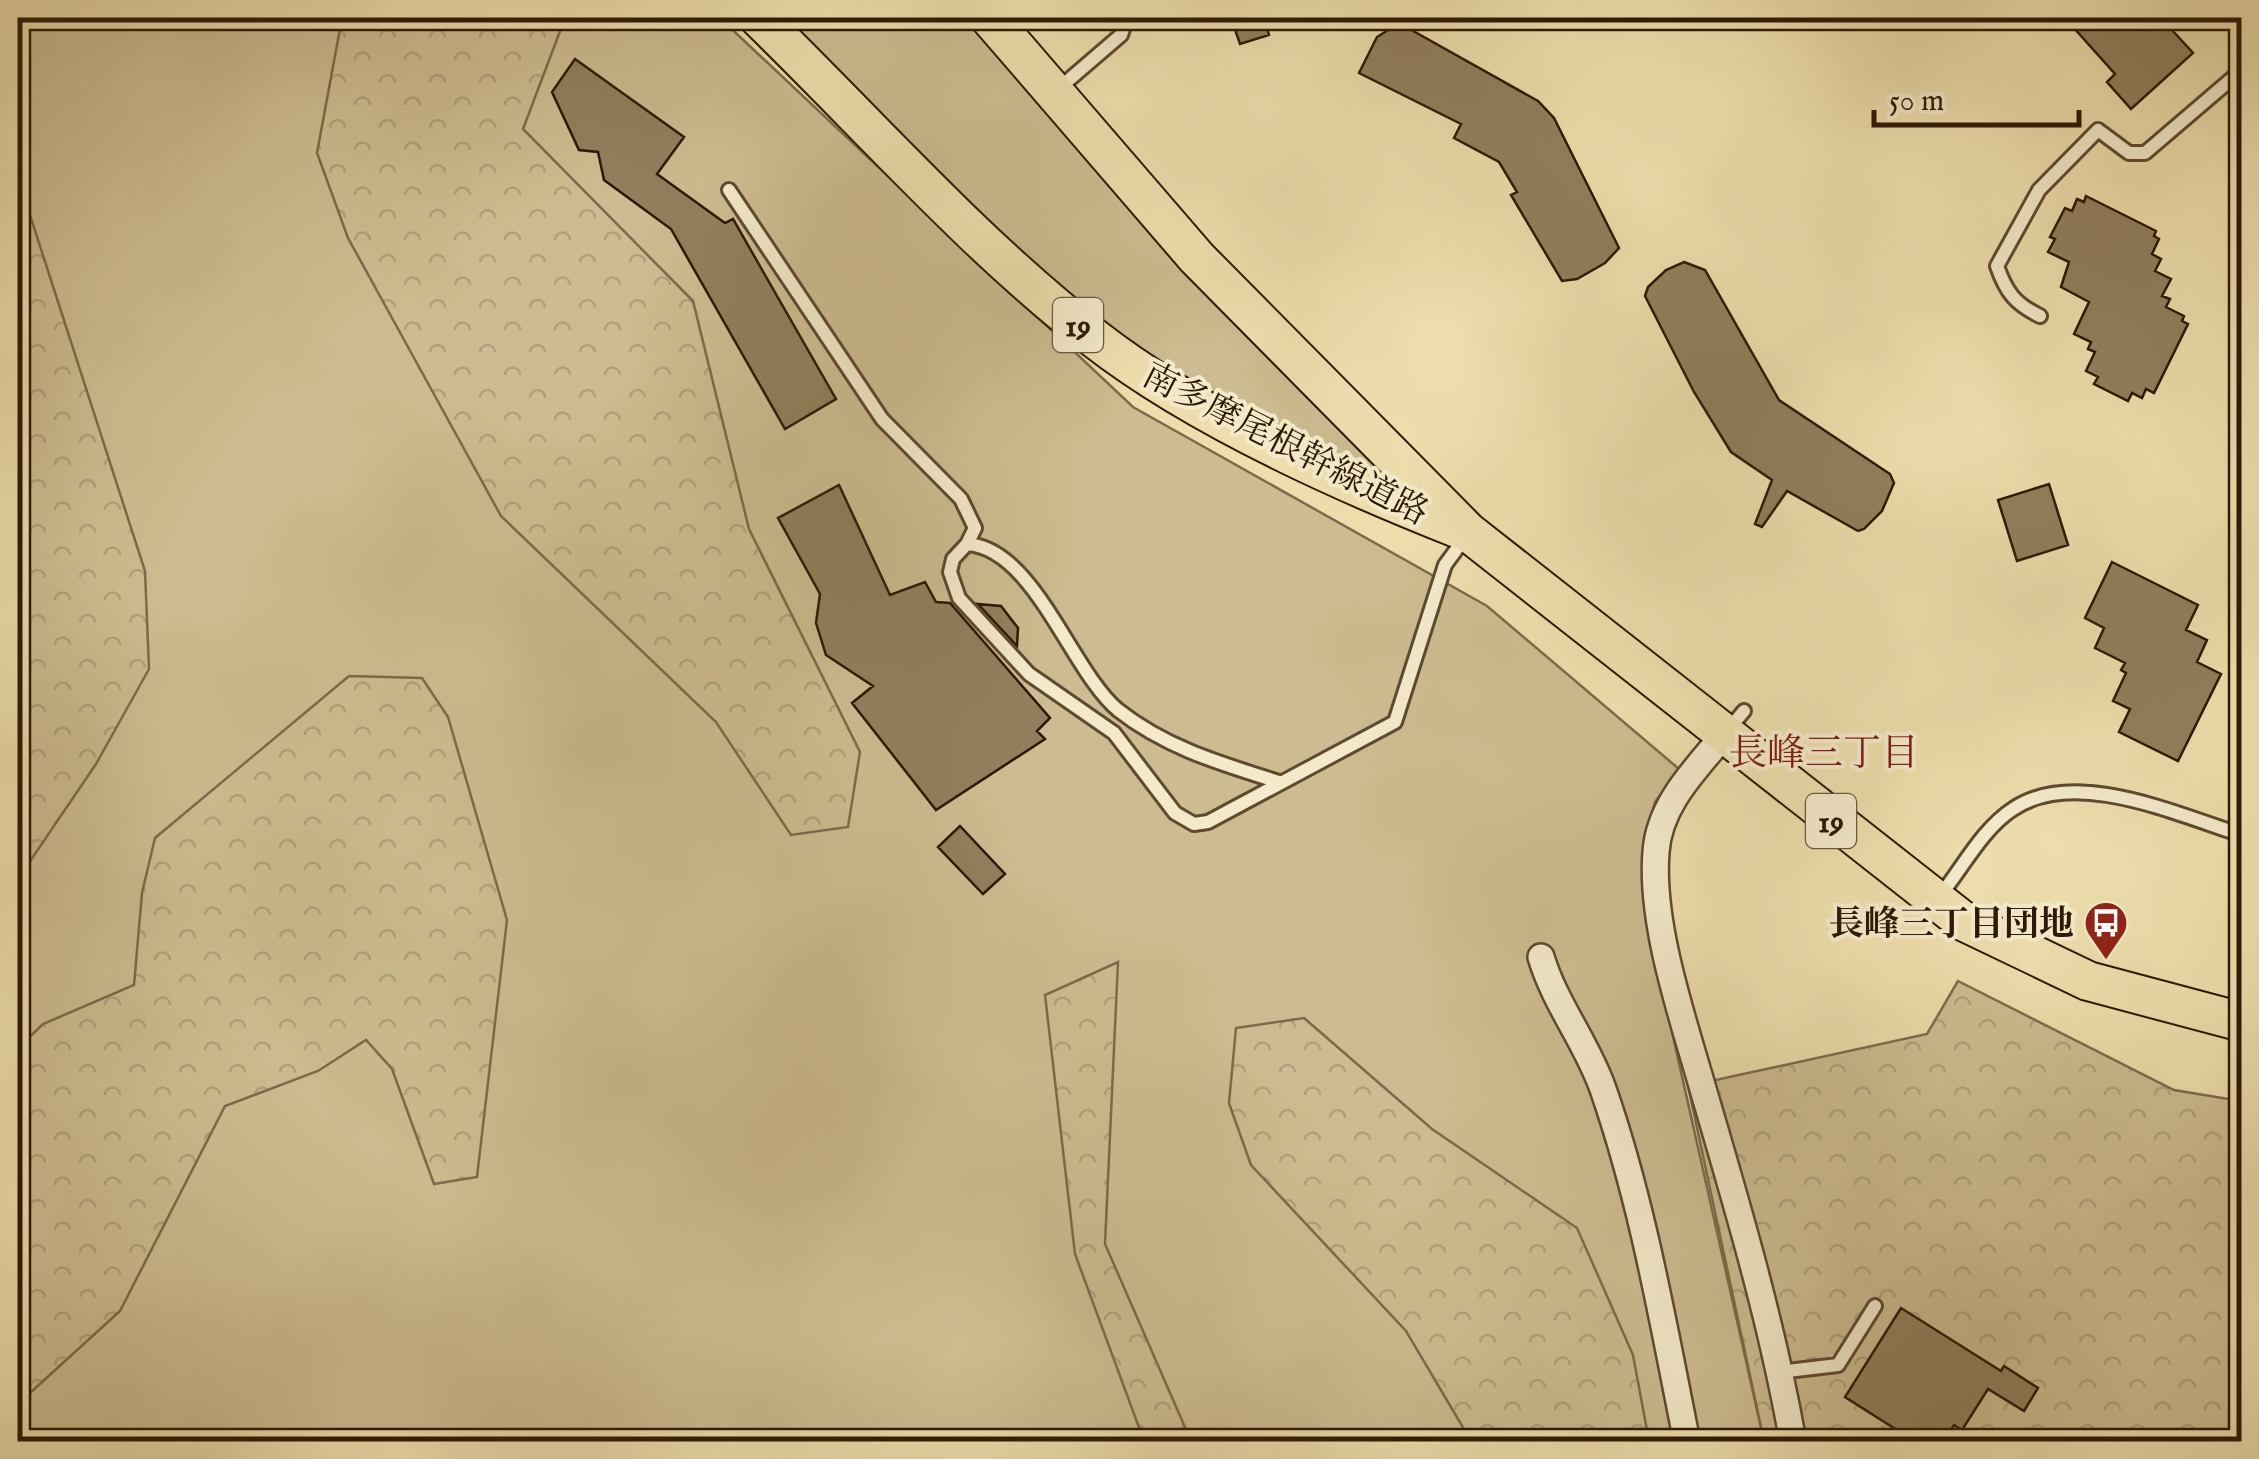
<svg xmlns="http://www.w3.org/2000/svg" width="2259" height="1459" font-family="'IM FELL English','Noto Serif JP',serif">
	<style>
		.green { fill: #cdbc91; stroke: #7d6a4c; stroke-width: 2.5 }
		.forest { fill: url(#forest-crowns); stroke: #7d6a4c; stroke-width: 2.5 }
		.building { fill: #917f5d; stroke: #2d1806; stroke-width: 2.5 }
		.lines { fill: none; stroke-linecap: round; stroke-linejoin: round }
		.lane-casing { stroke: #5d4a30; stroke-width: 18 }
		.street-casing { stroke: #5d4a30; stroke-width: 30 }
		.primary-casing { stroke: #2d1806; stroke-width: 42 }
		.lane { stroke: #f4eaca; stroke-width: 12 }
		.street { stroke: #f4eaca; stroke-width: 25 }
		.primary { stroke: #eedead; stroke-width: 38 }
		.labels { text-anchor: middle; stroke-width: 8; stroke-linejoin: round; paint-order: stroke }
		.shield { fill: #f4eaca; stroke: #695741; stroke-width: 2.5 }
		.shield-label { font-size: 32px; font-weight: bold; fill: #2d1806 }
		.street-label { font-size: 35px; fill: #2d1806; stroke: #f4eaca }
		.poi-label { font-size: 35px; font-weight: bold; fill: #2d1806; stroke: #f4eaca; text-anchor: end }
		.neighbourhood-label { font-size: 38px; fill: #7a1f14; stroke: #f4eaca }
	</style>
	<defs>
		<pattern id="forest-crowns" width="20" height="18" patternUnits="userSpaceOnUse" patternTransform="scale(2.5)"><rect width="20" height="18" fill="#cdbc91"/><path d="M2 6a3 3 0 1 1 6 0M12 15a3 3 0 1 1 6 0" fill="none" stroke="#b0a17c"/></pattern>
	</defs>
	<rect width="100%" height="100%" fill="#eedead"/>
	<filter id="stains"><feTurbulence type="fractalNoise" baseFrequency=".002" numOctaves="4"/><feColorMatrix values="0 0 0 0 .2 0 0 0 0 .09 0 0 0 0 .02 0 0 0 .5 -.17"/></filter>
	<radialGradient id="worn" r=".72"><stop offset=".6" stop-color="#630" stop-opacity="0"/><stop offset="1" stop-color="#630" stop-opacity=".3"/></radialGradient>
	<path class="green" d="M18,18H720L1133,407L1487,606L1679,769L1655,802L1645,843L1668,1014L1764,1441H18Z
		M777,18H968L1393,465L1377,482L1133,349L1043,278Z"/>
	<path class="forest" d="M342,18H565L523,129L693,301L749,529L860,752L848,827L791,835L716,722L501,516L348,238L317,153Z
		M18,178L145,571L149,669L96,764L18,879Z
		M349,676L422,678L448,717L507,920L477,1177L434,1184L392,1069L366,1040L318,1071L225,1106L120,1311L18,1404V1048L43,1024L134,985L142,893L155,838Z
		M1118,962L1105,1244L1191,1441H1144L1075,1254L1045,995Z
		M1958,981L2174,1090L2241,1101V1441H1764L1688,1086L1927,1034Z
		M1304,1018L1432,1129L1577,1228L1633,1355L1649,1441H1471L1406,1331L1251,1165L1229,1103L1236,1028Z"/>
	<path class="building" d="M1231,18H1264L1269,35L1240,44Z
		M2065,18H2161L2193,53L2131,109L2107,82L2115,74Z
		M1399,23L1538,101L1554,118L1619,248L1605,263L1577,279L1562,281L1511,195L1517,192L1499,162L1454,138L1461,124L1359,73L1377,37Z
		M575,59L684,137L657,174L725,223L733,219L836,399L785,429L671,229L604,180L598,152L579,150L552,92Z
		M2086,196L2156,231L2154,236L2159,239L2152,254L2161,259L2155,271L2171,279L2162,296L2170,299L2166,307L2184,316L2182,321L2188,324L2154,393L2146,389L2142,398L2132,393L2128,401L2094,384L2098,377L2086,371L2095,352L2088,349L2091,342L2074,334L2089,302L2061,287L2069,262L2048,252L2055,239L2050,237L2065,208L2072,211L2077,199L2084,202Z
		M1684,262L1705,270L1779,400L1890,474L1894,483L1882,511L1864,529L1858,531L1787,491L1762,527L1755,524L1772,480L1731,452L1694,392L1645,296L1648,287L1666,270Z
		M2049,484L2068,545L2017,561L1998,500Z
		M839,485L890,595L925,582L936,602L950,603L1050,718L1037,731L1045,739L936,810L852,703L873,686L826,655L816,623L820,594L778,518Z
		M2112,562L2198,605L2186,630L2207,640L2197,662L2221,674L2178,761L2119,732L2130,709L2113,701L2126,673L2121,670L2125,663L2095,648L2104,628L2085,618Z
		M978,604L1001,606L1018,628L1017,646Z
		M960,826L1005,874L983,894L938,847Z
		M1901,1308L2001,1371L2004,1366L2038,1388L2024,1411L1988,1389L1962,1430L1954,1425L1944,1442H1916L1845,1397Z"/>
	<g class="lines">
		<defs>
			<path id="lane" d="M1057,90L1121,35L1127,18
				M729,190L882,419L961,499L975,528L967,544
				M2040,316C2015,304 2006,292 1997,266L2039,190L2098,130L2129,153H2145L2242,70
				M1728,730L1744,711
				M1279,782C1222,764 1166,748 1118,710C1071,671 1034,548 967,544L953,559L950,572L959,598L1029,674L1114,733L1175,813L1194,824L1208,822L1395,722L1445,565L1467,535
				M1939,897C1962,869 1982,829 2013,809C2075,767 2178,815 2242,835
				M1779,1372L1838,1365L1875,1306"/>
			<path id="street" d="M1723,736C1695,770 1659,805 1656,852C1650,924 1683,1019 1703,1089C1737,1205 1772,1322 1793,1442
				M1541,957C1555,1004 1587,1043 1603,1089C1643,1204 1663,1323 1687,1442"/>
			<path id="primary" d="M759,18C869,125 973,244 1094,338C1195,417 1338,481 1457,528
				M990,18L1197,258L1468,532L1963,921L2088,981L2242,1022"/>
		</defs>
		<use href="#lane" class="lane-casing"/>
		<use href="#street" class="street-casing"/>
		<use href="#primary" class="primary-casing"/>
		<use href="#lane" class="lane"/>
		<use href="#street" class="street"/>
		<use href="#primary" class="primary"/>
	</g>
	<defs>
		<symbol id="bus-pin" viewBox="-11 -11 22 30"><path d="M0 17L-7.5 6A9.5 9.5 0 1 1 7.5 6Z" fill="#8f2418" stroke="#f4eaca"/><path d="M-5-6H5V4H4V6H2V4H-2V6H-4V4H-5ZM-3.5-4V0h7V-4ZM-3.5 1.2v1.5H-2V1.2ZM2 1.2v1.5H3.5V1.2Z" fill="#fff"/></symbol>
	</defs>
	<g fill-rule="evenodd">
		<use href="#bus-pin" x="2081" y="898" width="50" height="68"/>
	</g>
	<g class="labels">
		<g class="shield">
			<rect x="1053" y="298" width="50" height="54" rx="8"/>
			<rect x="1806" y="794" width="50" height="54" rx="8"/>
		</g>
		<g class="shield-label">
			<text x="1078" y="336">19</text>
			<text x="1831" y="832">19</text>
		</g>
		<g class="street-label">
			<text transform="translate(1286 443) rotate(27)" y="12">南多摩尾根幹線道路</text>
		</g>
		<g class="poi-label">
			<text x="2074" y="935">長峰三丁目団地</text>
		</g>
		<g class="neighbourhood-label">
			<text x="1824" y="765">長峰三丁目</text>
		</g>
	</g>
	<rect width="2259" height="1459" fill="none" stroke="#eedead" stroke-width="60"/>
	<rect x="20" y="20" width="2219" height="1419" fill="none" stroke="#2d1806" stroke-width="5"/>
	<rect x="30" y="30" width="2199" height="1399" fill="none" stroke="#2d1806" stroke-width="2.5"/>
	<path d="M1874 110v15h205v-15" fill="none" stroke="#2d1806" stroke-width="5"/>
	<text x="1889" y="110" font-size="30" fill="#2d1806" stroke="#f4eaca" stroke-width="8" paint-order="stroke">50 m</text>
	<rect width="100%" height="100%" filter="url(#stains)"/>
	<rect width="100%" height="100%" fill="url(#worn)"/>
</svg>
